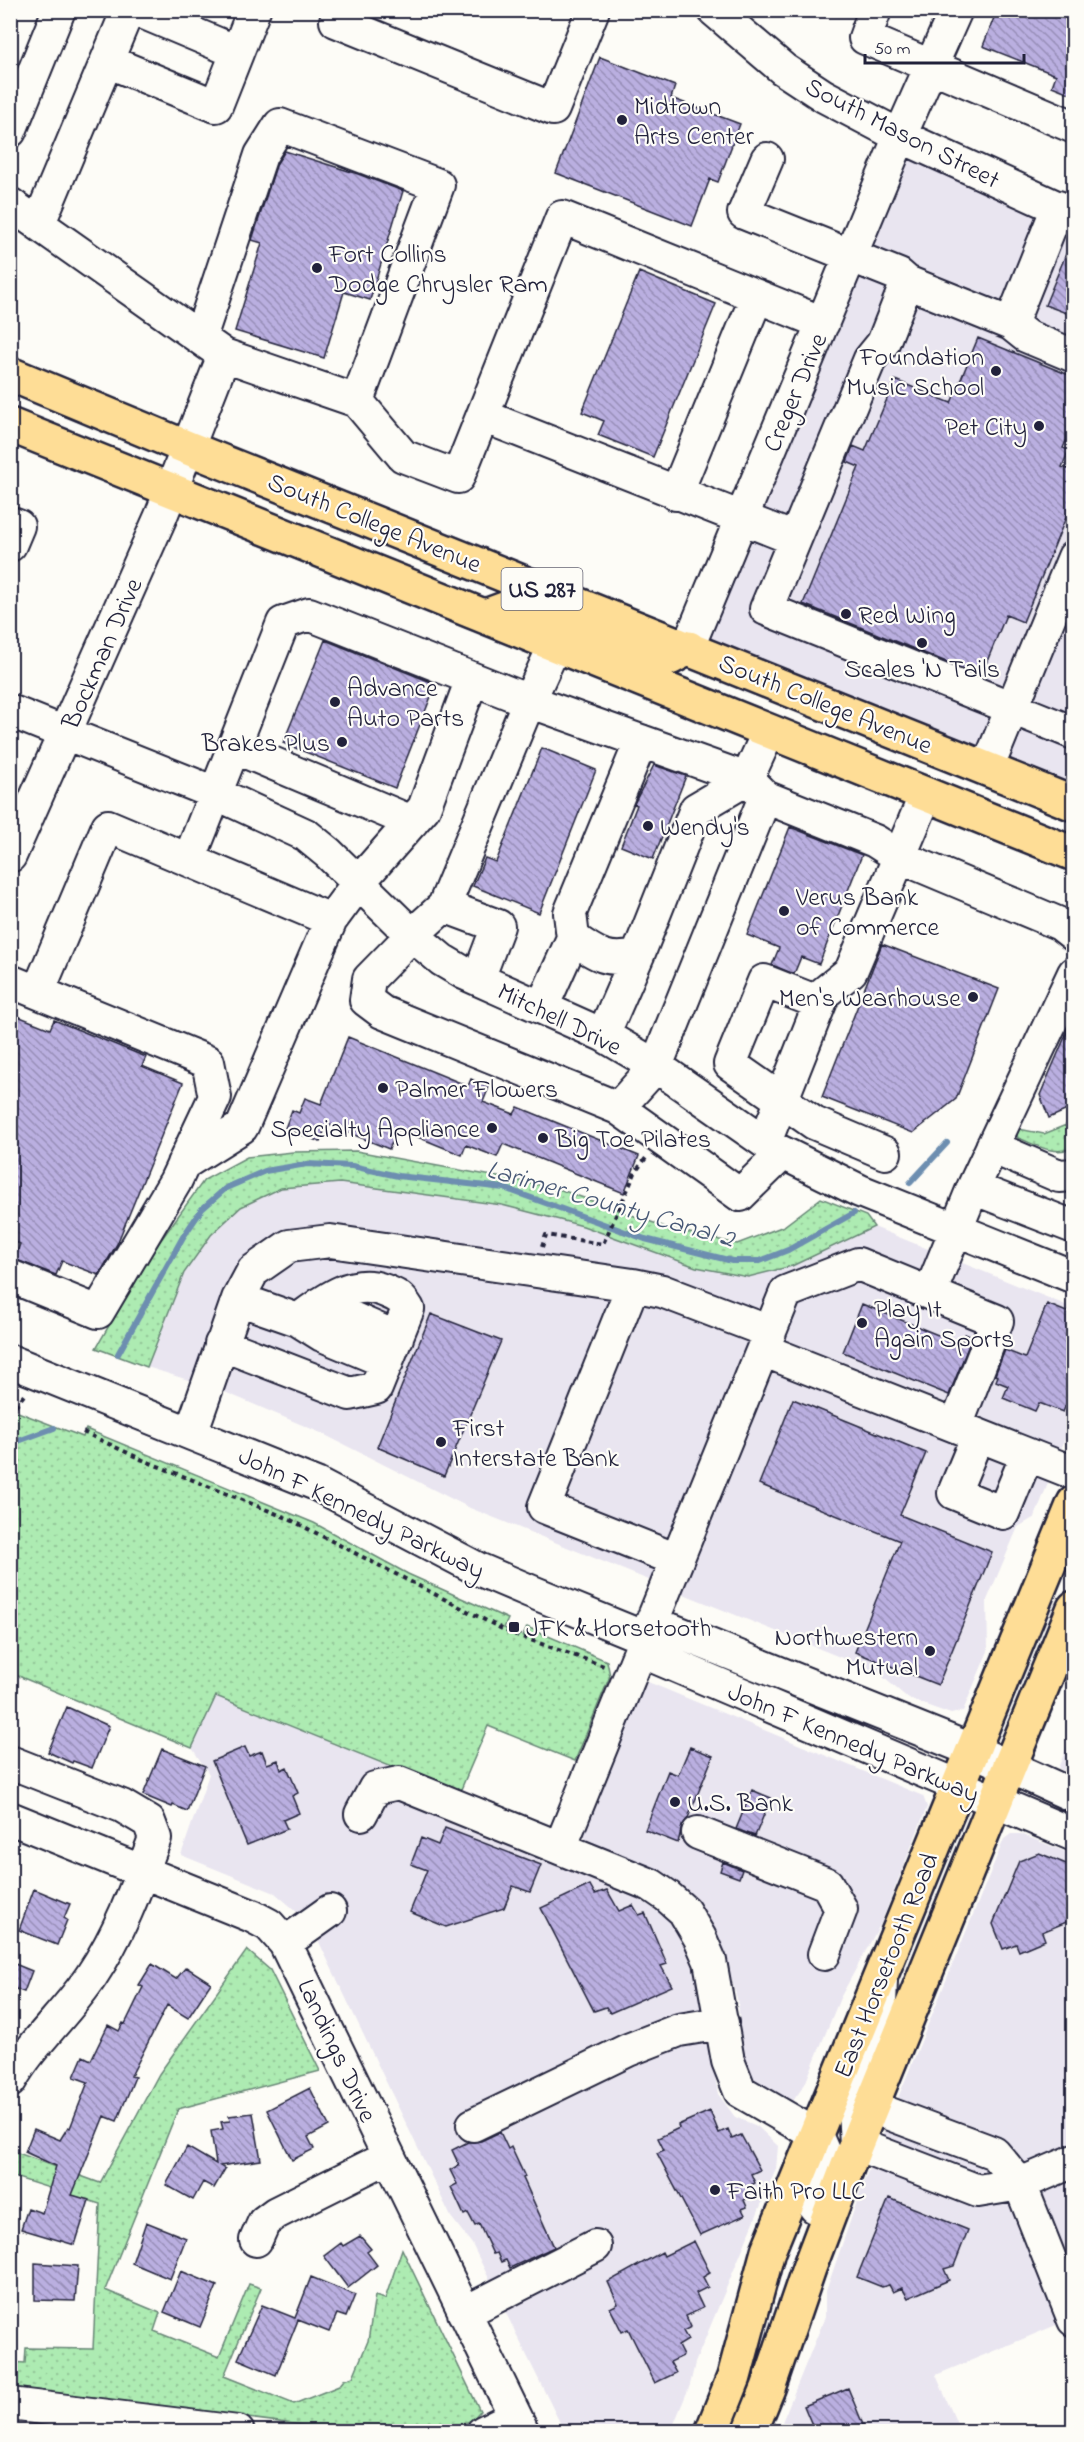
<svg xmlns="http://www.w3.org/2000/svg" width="1084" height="2442" font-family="'Indie Flower',sans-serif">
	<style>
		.built { fill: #e9e5f0 }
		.grass { fill: url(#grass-dots); stroke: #688676; stroke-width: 1.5 }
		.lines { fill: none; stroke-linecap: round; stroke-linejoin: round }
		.stream { stroke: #6d8eb0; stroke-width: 6 }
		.building { fill: url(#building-back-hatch); stroke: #22223b; stroke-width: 1.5 }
		.minor-casing { stroke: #22223b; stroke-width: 36 }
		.major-casing { stroke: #22223b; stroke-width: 38 }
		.highway-casing { stroke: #22223b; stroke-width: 38 }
		.path { stroke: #22223b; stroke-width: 4; stroke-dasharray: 4.5 4.5; stroke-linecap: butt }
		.minor { stroke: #fdfcf7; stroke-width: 32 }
		.major { stroke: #fedd96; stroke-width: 33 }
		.highway { stroke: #fedd96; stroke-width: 33 }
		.poi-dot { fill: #22223b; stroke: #fdfcf7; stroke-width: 2 }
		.labels { text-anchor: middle; stroke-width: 4.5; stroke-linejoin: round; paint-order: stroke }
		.shield { fill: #fdfcf7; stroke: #646373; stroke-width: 1.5 }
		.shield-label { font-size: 24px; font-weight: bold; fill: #22223b }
		.poi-label { font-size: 26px; fill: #22223b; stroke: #fdfcf7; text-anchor: start }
		.street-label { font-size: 26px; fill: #22223b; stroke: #fdfcf7 }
		.water-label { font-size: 27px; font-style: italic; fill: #485876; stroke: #fdfcf7 }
	</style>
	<defs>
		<pattern id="grass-dots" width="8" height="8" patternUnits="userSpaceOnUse" patternTransform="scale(1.5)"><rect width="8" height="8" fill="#adebb2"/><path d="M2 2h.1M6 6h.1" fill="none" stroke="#95c99a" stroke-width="1.8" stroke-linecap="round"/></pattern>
		<pattern id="building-back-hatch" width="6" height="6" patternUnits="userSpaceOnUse" patternTransform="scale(1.5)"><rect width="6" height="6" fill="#baafe0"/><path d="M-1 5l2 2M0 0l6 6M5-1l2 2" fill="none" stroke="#978eb7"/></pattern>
	</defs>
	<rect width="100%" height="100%" fill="#fdfcf7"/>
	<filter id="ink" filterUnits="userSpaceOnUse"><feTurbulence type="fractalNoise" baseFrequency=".0167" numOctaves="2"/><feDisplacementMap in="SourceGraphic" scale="12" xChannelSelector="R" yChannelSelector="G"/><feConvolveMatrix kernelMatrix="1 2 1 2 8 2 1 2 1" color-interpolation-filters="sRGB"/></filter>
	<g filter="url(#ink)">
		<path class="built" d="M898,139L1073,215V803L688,647Z
			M340,1183L502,1205L583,1226L696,1267L792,1266L874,1227L1073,1308V1418L1035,1517L1018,1527L987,1600L988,1651L963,1711L951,1714L909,1699L877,1672L470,1508L321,1433L220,1390L147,1367L184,1273L211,1234L241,1207L281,1188Z
			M648,1682L923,1796L927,1807L881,1923L840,1998L805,2084L791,2104L769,2094L747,2070L742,2047L738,2002L725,1956L712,1931L602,1850L586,1841L582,1829L638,1692Z
			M215,1695L433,1783L625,1889L668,1919L686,1943L697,1974L718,2094L735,2117L757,2126L778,2146L776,2169L695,2363L690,2385L671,2431H564L472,2244L451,2217L319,1942L296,1911L275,1893L181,1855L209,1774L192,1748Z
			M1073,1733V1775L1058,1768Z
			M1011,1834H1021L1073,1855V2318L936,2375L960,2431L778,2432L825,2317V2294L864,2181L1004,1839Z"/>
		<path class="grass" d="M1066,1125L1073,1148C1053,1156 1037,1145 1018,1138L1016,1133L1019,1129L1044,1134Z
			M356,1151L553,1187L668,1228L737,1244L784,1226L821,1198L866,1216L874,1227L792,1266L748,1277L696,1267L583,1226L502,1205L340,1183L281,1188L241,1207L211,1235L184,1273L147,1367L96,1348L148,1258L204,1180L247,1157L293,1152Z
			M10,1409L83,1437L86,1429L314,1523L408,1574L508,1619L504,1628L523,1636L527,1627L607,1661L610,1676L575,1761L488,1726L459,1794L216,1696L192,1748L11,1673Z
			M247,1950L270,1970L320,2071L178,2109L105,2290L160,2313L154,2331L219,2357L249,2284L261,2288L224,2376L294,2404L339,2386L344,2380L353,2377L368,2341L375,2296L385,2299L402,2249L480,2411L472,2420L446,2431L355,2432L11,2387V2362L25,2363L26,2348L93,2349L100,2204L11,2176L10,2150L100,2183L159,2074Z"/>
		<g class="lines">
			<path class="stream" d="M910,1183L947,1143
				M118,1354L183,1237L202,1209L226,1188L265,1171L307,1164L352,1166L398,1176L504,1188L645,1239L732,1261H760L788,1250L854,1213
				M10,1444L54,1428"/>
		</g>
		<path class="building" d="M997,10H1074V95L1052,86L1056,75L983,46Z
			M600,57L675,86L671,98L740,124L718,182L710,179L692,226L556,173Z
			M285,151L358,174L403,191L370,300L344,292L324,358L235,331L262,243L252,240L277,163Z
			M1073,237H1074V316L1045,305Z
			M639,272L716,304L653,457L598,435L604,421L582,412Z
			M978,338L1074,377V423L1063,448L1069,450L1062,467L1074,471V498L1023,622L1006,615L981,676L803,604L859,467L847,462L853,446L865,451L895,380L951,403Z
			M325,640L436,684L395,788L283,743Z
			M542,748L596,770L539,913L473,886L485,858L496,862Z
			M654,765L686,776L653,859L621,846L637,805L634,804Z
			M790,827L862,855L819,964L801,957L794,974L772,965L779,948L747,935Z
			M882,944L999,989L956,1099L913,1133L822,1097Z
			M10,1013L50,1029L54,1020L146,1057L142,1066L183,1083L117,1244L99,1275L62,1261L56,1275L14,1259L20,1244L10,1240Z
			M1074,1016V1107L1049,1118L1040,1095Z
			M348,1037L468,1086L471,1079L489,1087L483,1102L514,1114L518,1107L639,1156L624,1193L503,1144L497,1157L466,1145L462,1155L398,1129L389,1149L327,1124L320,1142L285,1128L292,1110L299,1113L305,1098L321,1104Z
			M862,1304L960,1344L965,1334L972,1337L949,1395L843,1352Z
			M1047,1304L1074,1315V1385L1063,1412L1039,1403L1035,1411L1003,1398L1008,1386L996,1381L998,1376L995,1375L1005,1350L1025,1358Z
			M431,1314L501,1341L444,1476L377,1447Z
			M793,1399L926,1453L900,1515L992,1552L938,1685L855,1652L900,1541L759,1484Z
			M67,1707L109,1726L92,1768L73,1761L72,1763L48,1752Z
			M245,1747L249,1756L262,1751L267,1764L278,1760L281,1770L287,1767L298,1793L292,1796L299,1813L283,1820L287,1829L247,1845L212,1761Z
			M690,1747L713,1756L688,1818L682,1826L678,1843L645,1830L668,1771L678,1775Z
			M162,1749L205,1766L187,1811L173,1805L172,1807L143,1795Z
			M752,1790L771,1798L755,1836L736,1829Z
			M445,1828L541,1865L530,1892L513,1886L504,1908L446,1927L410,1912L427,1870L411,1864L421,1838L438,1845Z
			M1039,1853L1074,1867V1919L1042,1932L1045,1940L1019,1951L1016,1944L1003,1949L993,1924L1019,1861Z
			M723,1862L742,1870L739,1878L720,1871Z
			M590,1885L595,1894L607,1890L619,1911L633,1905L639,1915L645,1913L667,1964L661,1966L672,1986L610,2013L606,2007L594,2011L541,1908Z
			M34,1889L70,1904L64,1918L67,1920L57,1945L19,1930Z
			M10,1962L32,1971L24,1992L10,1987Z
			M152,1964L176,1979L186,1967L211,1983L188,2018L167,2005L131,2076L135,2077L117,2121L104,2116L72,2195L89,2200L75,2245L21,2229L28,2208L42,2213L56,2166L25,2152L34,2129L60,2140L68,2127L70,2128L88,2082L74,2077L83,2056L91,2060L108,2025L119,2031L123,2023L125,2024L143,1987L139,1985Z
			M310,2088L329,2126L308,2137L314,2149L292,2160L267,2110Z
			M710,2111L719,2133L728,2129L732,2139L741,2135L760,2170L751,2174L755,2183L746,2188L750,2197L744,2200L747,2207L742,2209L745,2215L700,2235L657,2153L664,2150L658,2138L679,2128L678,2125Z
			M253,2113L261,2160L220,2166L225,2169L214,2188L203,2182L193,2200L166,2185L187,2147L216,2164L211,2131L223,2129L221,2122L230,2121L229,2116Z
			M500,2132L508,2149L511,2147L525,2177L523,2178L554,2247L510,2268L506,2260L501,2262L497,2253L493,2254L479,2224L475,2226L468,2213L464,2215L451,2187L457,2184L450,2170L459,2165L452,2150L468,2142L481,2141Z
			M889,2198L968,2230L954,2266L944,2269L949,2280L908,2298L902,2288L893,2292L889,2285L882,2287L857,2277Z
			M146,2222L186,2238L170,2279L132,2263Z
			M360,2236L371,2249L367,2252L377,2265L348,2288L324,2256L341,2243L343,2246Z
			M694,2241L710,2273L703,2277L708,2287L696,2293L703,2308L686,2316L691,2327L683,2331L688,2340L678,2346L683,2356L670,2362L676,2373L655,2383L628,2329L622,2332L610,2308L618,2304L608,2282L662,2252L664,2256Z
			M35,2263L78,2266L75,2301L35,2300Z
			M181,2271L217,2286L200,2327L164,2312Z
			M311,2277L355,2295L346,2317L337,2314L329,2332L298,2320L276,2375L238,2359L262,2305L295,2318Z
			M848,2388L866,2432H815L804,2406Z"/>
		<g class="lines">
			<defs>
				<path id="minor" d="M137,10L237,52
					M340,10L336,21L553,109L593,10
					M714,10L783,69L824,96L900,136L1074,215
					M875,10L865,38L1074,127
					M107,61L216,106L254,10
					M10,131L59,10
					M767,159L744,213L899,275L907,282L1011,324
					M10,204L224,355L357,401L403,456L458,477L562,217L823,323
					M1058,207L1011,324L1026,336L1074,356
					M39,223L128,10
					M907,282L883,343L870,359L766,609L1074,733
					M200,338L261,155L280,125L438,185L357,401
					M483,416L795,539
					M676,494L757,296
					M10,523L18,526L10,545
					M555,645L529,701L747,779L769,731
					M688,647L900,136L956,10
					M10,711L215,793L306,835L328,853L412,935L442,960L464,973L603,1035L656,1066L775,1149L860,1191L1074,1277
					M641,741L570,913L573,938C595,954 610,964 638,955L696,809L747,779L765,797L875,841L900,857L1060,924L1074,935
					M234,747L412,822
					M987,769L1074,557
					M10,856L161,516L224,355
					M189,860L283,623L309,614L529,701L444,906L412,935L369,979L366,1000L382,1012L618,1108L740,1195L783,1153
					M444,906L498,926L478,979
					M331,920L359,882L424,808L472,679
					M10,981L208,1062L215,1097L175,1182L98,1312L10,1276
					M38,992L108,826L331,920L242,1127L183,1164
					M820,1003L764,981L730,1064L814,1123L885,1153
					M542,1007L573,938
					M603,1035L638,955
					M618,1108L656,1066L765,797
					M765,1142L824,993L851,971L926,794
					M992,1147L1059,1176L1074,1175
					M973,1188L1074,1227
					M633,1285L544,1507L677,1560
					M930,1293L973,1188L1074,973
					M238,1299L298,1320L322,1335L387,1362
					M320,1304L397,1338
					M221,1344L350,1394L376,1388L408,1309C400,1296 397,1296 383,1290C351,1278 323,1302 298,1320
					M763,1350L1074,1473
					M10,1361L316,1484L478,1569L530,1591L645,1638L672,1630L972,1750L1074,1796
					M191,1433L238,1299L253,1271L289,1246L330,1241L633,1285L662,1291L770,1332
					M978,1435L954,1493L1003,1513L1027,1455
					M645,1638L655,1657L1074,1835
					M10,1762L122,1806L149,1822L155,1838C137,1886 120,1933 92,1975C67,2013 32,2042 10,2081
					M361,1814L375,1788L399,1783L651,1885L667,1896L684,1911L700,1938L710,1961L728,2061L740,2091L816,2135L830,2167L815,2207
					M10,1818L252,1916L269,1925L285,1943L523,2432
					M698,1833L827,1884L841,1909L824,1954
					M560,1848L786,1292L858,1264L997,1321L956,1426
					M285,1943L330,1911
					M871,2107L994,2153L1020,2184L978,2191L856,2144L853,2094L879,2027L881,1981
					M473,2125L628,2050L679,2030L722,2023
					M1074,2161L1020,2184L1074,2320
					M256,2240L264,2222L276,2213L388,2157
					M464,2313L595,2246
					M10,2404L238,2432
					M483,2432L515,2416"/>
				<path id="major" d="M712,2432L734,2377L768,2251L1074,1503
					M750,2432L768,2388L809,2268L856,2144L1074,1608"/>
				<path id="highway" d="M10,374L188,448L1074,804
					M10,425L1074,854
					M488,615L507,608L534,611L652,659L670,658L689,648"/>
			</defs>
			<use href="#minor" class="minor-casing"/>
			<use href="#major" class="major-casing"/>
			<use href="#highway" class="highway-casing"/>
			<path class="path" d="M542,1247L546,1235L603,1244L636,1171L646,1158
				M10,1413L24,1395
				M83,1432L143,1460L287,1518L508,1632L607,1667"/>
			<use href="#minor" class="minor"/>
			<use href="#major" class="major"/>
			<use href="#highway" class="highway"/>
		</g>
	</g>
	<g class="poi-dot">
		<circle cx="622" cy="120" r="6"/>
		<circle cx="317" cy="268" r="6"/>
		<circle cx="996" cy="371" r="6"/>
		<circle cx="1039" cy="426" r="6"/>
		<circle cx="846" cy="614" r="6"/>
		<circle cx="922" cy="643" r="6"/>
		<circle cx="335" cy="702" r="6"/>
		<circle cx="342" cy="742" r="6"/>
		<circle cx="648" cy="826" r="6"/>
		<circle cx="784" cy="911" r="6"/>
		<circle cx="973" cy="997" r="6"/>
		<circle cx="383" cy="1088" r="6"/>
		<circle cx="492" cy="1128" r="6"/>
		<circle cx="543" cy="1138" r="6"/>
		<circle cx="862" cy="1323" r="6"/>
		<circle cx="441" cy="1442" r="6"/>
		<rect x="508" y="1621" width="12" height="12" rx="3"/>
		<circle cx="930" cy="1651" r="6"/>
		<circle cx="675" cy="1802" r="6"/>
		<circle cx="715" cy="2190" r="6"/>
	</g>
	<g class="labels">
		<rect class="shield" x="501.5" y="568" width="81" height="42" rx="4.5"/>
		<g class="shield-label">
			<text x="542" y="597">US 287</text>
		</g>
		<g class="poi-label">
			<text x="634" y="114">Midtown<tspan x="634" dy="30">Arts Center</tspan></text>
			<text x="329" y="262">Fort Collins<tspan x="329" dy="30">Dodge Chrysler Ram</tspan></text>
			<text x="984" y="365" text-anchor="end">Foundation<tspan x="984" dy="30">Music School</tspan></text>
			<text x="1027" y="435" text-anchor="end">Pet City</text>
			<text x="858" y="623">Red Wing</text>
			<text x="922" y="677" text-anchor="middle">Scales 'N Tails</text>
			<text x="347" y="696">Advance<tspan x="347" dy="30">Auto Parts</tspan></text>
			<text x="330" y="751" text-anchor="end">Brakes Plus</text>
			<text x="660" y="835">Wendy's</text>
			<text x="796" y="905">Verus Bank<tspan x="796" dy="30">of Commerce</tspan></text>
			<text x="961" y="1006" text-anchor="end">Men's Wearhouse</text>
			<text x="395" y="1097">Palmer Flowers</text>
			<text x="480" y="1137" text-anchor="end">Specialty Appliance</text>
			<text x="555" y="1147">Big Toe Pilates</text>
			<text x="874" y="1317">Play It<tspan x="874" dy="30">Again Sports</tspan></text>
			<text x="453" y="1436">First<tspan x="453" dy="30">Interstate Bank</tspan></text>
			<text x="526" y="1636">JFK &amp; Horsetooth</text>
			<text x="918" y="1645" text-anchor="end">Northwestern<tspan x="918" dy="30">Mutual</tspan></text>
			<text x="687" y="1811">U.S. Bank</text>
			<text x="727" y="2199">Faith Pro LLC</text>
		</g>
		<g class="street-label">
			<text transform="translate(903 132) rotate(27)" y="9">South Mason Street</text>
			<text transform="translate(794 392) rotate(-67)" y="9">Creger Drive</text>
			<text transform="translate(375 522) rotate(22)" y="9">South College Avenue</text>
			<text transform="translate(101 653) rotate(-66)" y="9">Bockman Drive</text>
			<text transform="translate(826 703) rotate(22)" y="9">South College Avenue</text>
			<text transform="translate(560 1018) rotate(26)" y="9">Mitchell Drive</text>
			<text transform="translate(362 1512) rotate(26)" y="9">John F Kennedy Parkway</text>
			<text transform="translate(854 1742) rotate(23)" y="9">John F Kennedy Parkway</text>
			<text transform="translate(885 1965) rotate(-68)" y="9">East Horsetooth Road</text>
			<text transform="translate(338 2050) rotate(65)" y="9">Landings Drive</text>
		</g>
		<g class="water-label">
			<text transform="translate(611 1203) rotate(16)" y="9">Larimer County Canal 2</text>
		</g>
	</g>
	<rect width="1084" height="2442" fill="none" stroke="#fdfcf7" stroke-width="36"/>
	<rect x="18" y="18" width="1048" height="2406" fill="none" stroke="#22223b" stroke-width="2" filter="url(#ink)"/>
	<path d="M865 54v9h159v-9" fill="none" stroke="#22223b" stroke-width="3"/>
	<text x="874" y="54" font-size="18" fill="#22223b" stroke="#fdfcf7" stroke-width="4.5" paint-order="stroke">50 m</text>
</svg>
